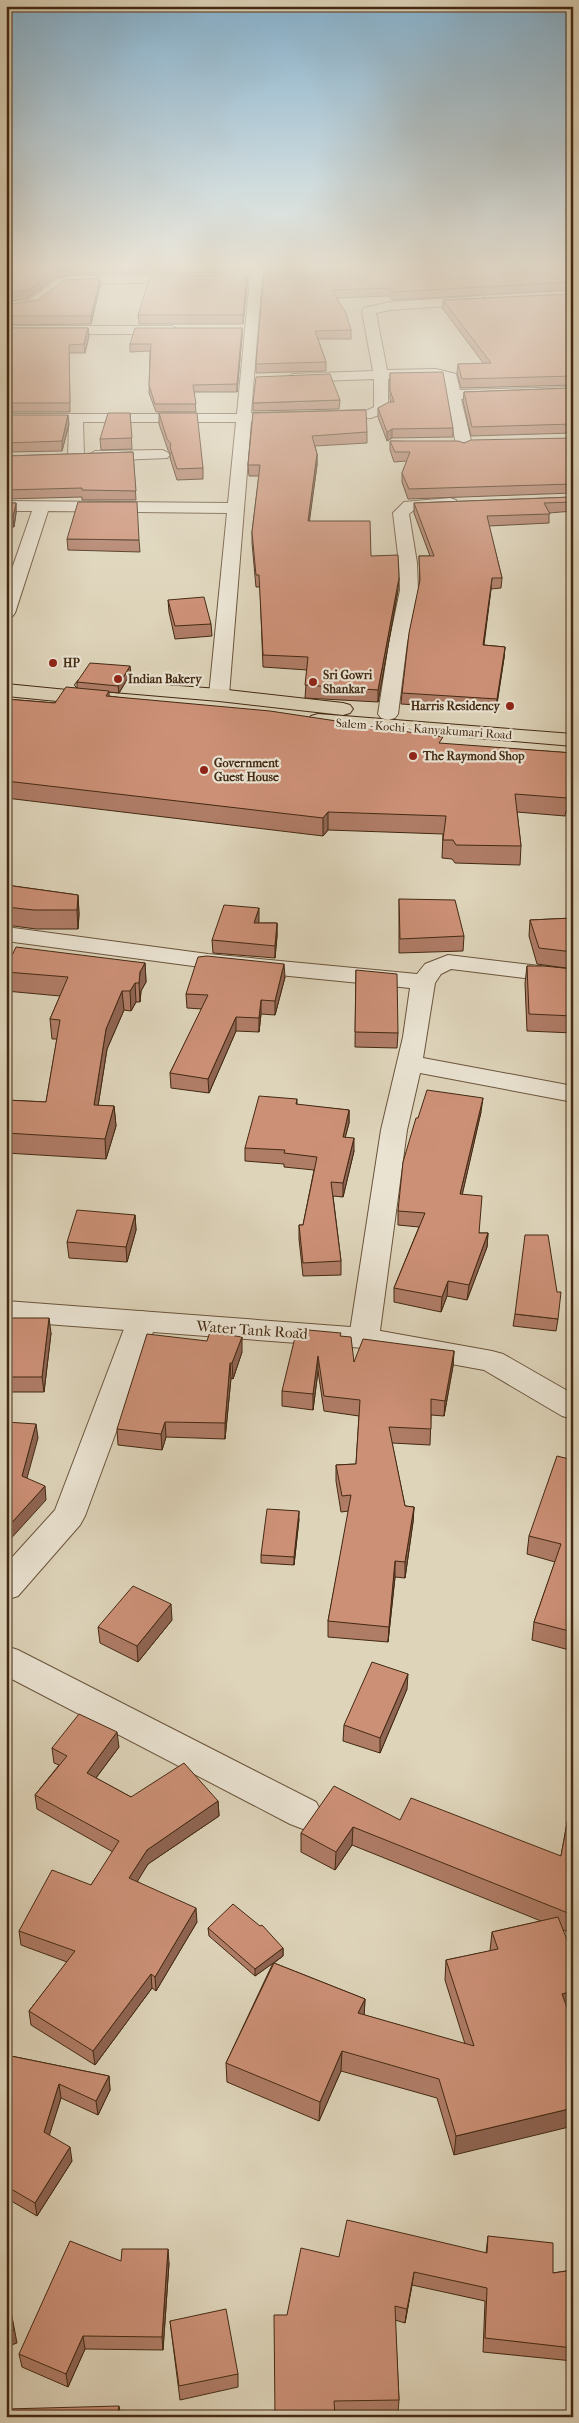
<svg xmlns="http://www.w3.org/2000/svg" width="579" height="2423" font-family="'IM FELL French Canon',serif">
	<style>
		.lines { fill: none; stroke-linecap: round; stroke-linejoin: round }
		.minor-casing { stroke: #6a543c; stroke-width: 2 }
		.tertiary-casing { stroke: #6a543c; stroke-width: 2 }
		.trunk-casing { stroke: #432912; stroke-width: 2 }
		.minor { fill: #eae3d2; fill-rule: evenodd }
		.tertiary { fill: #eae3d2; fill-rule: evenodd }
		.trunk { fill: #ded4ba; fill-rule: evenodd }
		.wall { fill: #af7c66; stroke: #432912 }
		.shaded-wall { fill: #8f6553; stroke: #432912 }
		.building { fill: #cc9077; stroke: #432912 }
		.poi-dot { fill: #8f2418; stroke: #eae3d2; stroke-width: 2 }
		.labels { text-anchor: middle; stroke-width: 4.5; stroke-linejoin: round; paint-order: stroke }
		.far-poi-label { font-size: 12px; font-weight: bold; fill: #432912; stroke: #eae3d2; text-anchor: start }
		.far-street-label { font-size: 12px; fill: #432912; stroke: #eae3d2 }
		.street-label { font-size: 15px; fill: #432912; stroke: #eae3d2 }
	</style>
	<rect width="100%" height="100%" fill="#ded4ba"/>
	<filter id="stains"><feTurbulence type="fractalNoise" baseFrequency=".004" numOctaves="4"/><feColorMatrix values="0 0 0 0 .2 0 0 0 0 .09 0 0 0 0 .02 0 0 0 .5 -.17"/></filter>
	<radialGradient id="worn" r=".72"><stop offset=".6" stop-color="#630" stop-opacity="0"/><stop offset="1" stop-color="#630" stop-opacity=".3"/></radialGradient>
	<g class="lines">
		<defs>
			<path id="minor" d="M253,267H265L262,278L251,413L368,410L374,407V379L293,382L286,378L293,374L373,371L362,311L364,308L390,302L482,296L488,300L487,303L390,310L376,313L387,370L436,369L456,374L460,390L573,387V395L461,399L472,445L464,450L456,445L444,380L436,377L388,379V409L386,412L371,418L251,422L229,695L226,699H212L209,695L227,513L48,511L15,613L12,617L6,618V586L32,511H6V501L228,503L236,422H83L84,457L76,462L68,457L69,422H6V414H237L250,278Z
				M548,267L573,269V277L556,276Z
				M187,275L193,279L191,282L72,284L64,286L38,306L6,311V303L29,300L56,280L72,276Z
				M6,326H172L179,330L172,334H6Z
				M162,450L167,452L170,455L167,458L95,461L87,456L95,451Z
				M450,498L456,500L458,503L456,506L414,510L409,514L417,563L418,590L407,643L398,714L395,718L388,720L381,718L378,714L389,643L400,590L399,563L393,513L404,502Z
				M6,927L208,954L417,974L425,964L448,955L573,970V984L451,969L441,974L435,983L423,1058L573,1086V1102L420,1073L407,1130L379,1338L374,1345L364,1348L354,1345L349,1338L381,1130L403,1037L410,988L208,968L6,941Z
				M142,1311L152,1314L157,1321L85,1516L80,1525L18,1596L6,1600V1564L55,1510L127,1321L132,1314Z
				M6,1646L18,1650L316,1802L322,1813L316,1824L303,1829L290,1824L6,1676Z"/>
			<path id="tertiary" d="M6,1301L364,1328L492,1351L503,1354L573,1394V1419L562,1416L484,1370L364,1348L6,1321Z"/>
			<path id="trunk" d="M85,679L219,689L343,703L350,705L353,709L350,713L343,715L219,701L78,689L75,685L78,681Z
				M6,684L98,693L105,695L108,699L105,703L98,705L6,696Z
				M318,714L573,734V746L311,724L308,720L311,716Z"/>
		</defs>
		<use href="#minor" class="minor-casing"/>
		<use href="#tertiary" class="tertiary-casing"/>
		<use href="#trunk" class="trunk-casing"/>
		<use href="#minor" class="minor"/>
		<use href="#tertiary" class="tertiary"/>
		<use href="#trunk" class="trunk"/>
	</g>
	<path class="wall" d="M6,267H252L250,272L72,274L55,278L28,298L6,302Z
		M265,267L557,270L573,271V290L392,300L389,296L337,298L351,330V339H318L326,362V371L256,373V364Z
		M247,275V284L243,324H139L138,315Z
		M100,278V286L91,324L6,325V305L38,300Z
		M573,294V385L461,388L457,373L458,364H484L443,309V300Z
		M6,328H88L89,336L85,353H69L70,412H6Z
		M242,328V336L237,392H194L196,412H156L149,393L150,351L130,352V344Z
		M390,373L453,428V437L392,438L387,441L378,417V408L391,402L390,399Z
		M573,388V433L471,436L463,401L464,392Z
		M340,400L339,409L253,411V403Z
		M130,413L132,449L101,450L100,439Z
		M159,413L203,468V479L177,480L170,458V453L168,450L159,424Z
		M253,413L367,432V443L315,446L317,454V465L309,521L371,556L398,590L378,702L305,698L307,670L263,667L260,587H256L252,543V532L259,476H249L248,465Z
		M6,415L69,424L62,451L6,452Z
		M573,438V493L408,499L402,482V473L407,461L394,462L390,450V441L464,443Z
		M133,452L136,500H82V497L6,499V456Z
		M573,497V511L549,513V523L489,526L502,578L501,588L491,589L484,645L505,647L504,658L496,710L401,704L402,693L420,583L419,556H430L414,513V503Z
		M6,503H16V513L14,527H6Z
		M67,539L139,540L140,552L68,550Z
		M168,600L211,624L212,636L175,639L169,612Z
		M131,673L119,693L109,692V696L442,744L573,753V812L566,811L565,816L517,812L521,846L520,865L455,863L452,859L442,858L443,834L328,830L323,836L6,798V699L55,703L77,688V682Z
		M6,885L78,895L79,914L78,929H36L6,925Z
		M399,899L464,936L463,951L399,953Z
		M573,918V969L537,964L529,936L530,920Z
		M259,921L258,923H277V936L275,958L213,953L212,940Z
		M145,963L146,982L141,991L140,1002H136L131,1011L124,1010L107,1049L98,1106H114L116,1126L106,1159L6,1153V1100L46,1102L57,1039H52L50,1019L60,996L6,991V968Z
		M527,966L573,969V1033L527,1031L525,983Z
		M356,970L398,1033L397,1048L355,1047Z
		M285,977L275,1015L261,1014L259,1032L236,1031L209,1093L171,1088L170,1073L202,1009L187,1008L186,994Z
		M297,1099V1105L349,1110V1123L345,1137L354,1151L343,1197L333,1196L341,1261V1275L303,1276L299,1239V1225H303L314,1170L284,1167V1164L245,1161V1148Z
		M481,1112L462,1194L479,1233H488L487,1247L467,1300L447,1296L441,1312L394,1302V1288L419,1227L398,1225V1211L418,1118Z
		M135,1215L136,1230L127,1262L69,1258L67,1242Z
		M515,1314L558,1319L556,1331L513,1326Z
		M6,1328L51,1333L44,1392H6Z
		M341,1336L354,1362L454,1351L453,1366L444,1416L431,1415L430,1445L392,1443L405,1506L414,1507L413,1522L405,1578L395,1577L388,1642L328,1637V1621L349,1511L341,1512L336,1481V1465L356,1464L359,1416L324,1411L318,1371L313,1410L282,1406V1391Z
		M242,1352L233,1379L231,1378L225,1439L166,1437L162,1450L118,1445L117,1429Z
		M573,1460V1651L532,1640L534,1622L555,1562L527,1554L529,1536Z
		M299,1519L294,1565L261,1563V1555Z
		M172,1620L138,1662L100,1643L98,1627Z
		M407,1689L380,1753L343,1741L344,1725Z
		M573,1697V1721L569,1720Z
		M119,1747L96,1778L131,1797L218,1801L219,1816L148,1864L137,1881L197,1922L156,1991L152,1988L95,2065L31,2025L29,2011L67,1962L21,1945L19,1931L91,1885L113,1852L37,1809L35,1795L59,1765L54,1763L52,1748Z
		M573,1790V1934L563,1930L568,2011L454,2155L437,2098L341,2071L319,2121L227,2082L226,2063L273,1963L255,1976L209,1936L208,1928L283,1948V1956L274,1963L365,1999L364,2015L465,2044L445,1980L446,1960L490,1951L492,1932L541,1921L352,1845L335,1870L301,1852V1833L400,1820L561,1856Z
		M6,2055L109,2076L110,2090L98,2115L61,2098L49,2135L72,2161L37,2216L6,2198Z
		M488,2236L553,2273L573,2270V2361L483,2352L485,2301L412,2285L405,2323L395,2320L399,2400L398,2412L335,2414L287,2315L339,2257L486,2253Z
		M121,2261L169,2263L163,2350L85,2349L68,2387L22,2367L19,2354Z
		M170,2321L238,2374V2387L180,2400Z"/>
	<path class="shaded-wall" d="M71,267L72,274L55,278L28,298L6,302V293L54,271Z
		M250,267H252L250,272Z
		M247,275V284L243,324V315Z
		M100,278V286L91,324V316Z
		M88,328L89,336L85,353L84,344Z
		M242,328V336L237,392V384Z
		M68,415L69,424L62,451V441Z
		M392,429V438L387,441V432Z
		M317,454V465L308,532V521Z
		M16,503V513L14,527L13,517Z
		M399,578L398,590L378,702V690Z
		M492,578L491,589L482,655L483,645Z
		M505,647L504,658L496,710L497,699Z
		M130,666L131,673L119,693L118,686Z
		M328,812V830L323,836V818Z
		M78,895L79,914L78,929L77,910Z
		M259,908V921L254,935V923Z
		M277,923V936L275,958V946Z
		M145,963L146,982L141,991L140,1002L139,983L140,972Z
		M284,964L285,977L275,1015V1001Z
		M135,983L136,1002L131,1011L130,991Z
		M122,991L124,1010L107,1049L95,1125L94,1105L106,1029Z
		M261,1000V1014L259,1032V1018Z
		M236,1017V1031L209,1093L208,1079Z
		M483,1098L481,1112L459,1209L460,1194Z
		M114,1106L116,1126L106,1159L105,1139Z
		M349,1110V1123L342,1150L343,1137Z
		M354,1138V1151L343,1197V1183Z
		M135,1215L136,1230L127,1262L126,1247Z
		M488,1233L487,1247L467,1300L469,1285Z
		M448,1281L447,1296L441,1312L442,1297Z
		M49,1318L51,1333L44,1392L42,1377Z
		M242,1337V1352L233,1379L232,1363Z
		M454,1351L453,1366L444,1416L445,1401Z
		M318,1356V1371L313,1410V1394Z
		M230,1363L231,1378L225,1439V1423Z
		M165,1422L166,1437L162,1450L161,1434Z
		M36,1424L38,1438L24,1489L22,1476Z
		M45,1486L46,1500L6,1544V1529Z
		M414,1507L413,1522L405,1578V1562Z
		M299,1511V1519L294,1565V1557Z
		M395,1561V1577L388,1642L389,1627Z
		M171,1604L172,1620L138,1662L137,1646Z
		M408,1674L407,1689L380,1753V1738Z
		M117,1732L119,1747L89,1787L87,1773Z
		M218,1801L219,1816L148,1864L131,1892L129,1878L147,1850Z
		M353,1827L352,1845L335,1870L336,1852Z
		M196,1908L197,1922L156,1991L155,1977Z
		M283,1948V1956L255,1976V1969Z
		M151,1974L152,1988L95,2065L93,2051Z
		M573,1991V2010L558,2014L562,1994Z
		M365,1999L364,2019L358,2013Z
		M342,2051L341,2071L319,2121L320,2102Z
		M109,2076L110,2090L98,2115L96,2101Z
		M59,2084L61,2098L46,2146L44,2132Z
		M573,2108V2126L454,2155L456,2136Z
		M70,2147L72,2161L37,2216L35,2203Z
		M168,2249L169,2263L163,2350L162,2337Z
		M414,2272L412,2285L405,2323L407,2309Z
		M6,2285L17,2343L6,2347Z
		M83,2336L85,2349L68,2387L66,2374Z
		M119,2406L121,2417H117Z"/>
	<path class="building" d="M6,267H70L54,271L28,290L6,293Z
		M265,267H553L557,270L573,271V282L392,292L389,288L332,290L346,313L351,330L315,331L326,362L256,364L264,270Z
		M247,275L243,315H138L150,276Z
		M100,278L91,316H6V305L38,300L64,280Z
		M573,294V376L462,379L458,364L491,363L443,300Z
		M6,328H88L84,344L69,345L70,403H6Z
		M135,328H242L237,384L193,385L196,404H155L149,385L151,344H130Z
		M443,372L453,428L392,429L387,432L378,408L389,402H394L390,390V373Z
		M330,374L340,400L253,403L256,377Z
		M573,388V424L472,427L464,392Z
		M366,410L367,432L312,436L317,454L308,521H370L371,556L398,555L399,578L378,690L305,685L308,657L263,655L259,575H256L252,532L260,465H248L253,413Z
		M108,413H130L132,438L100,439Z
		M159,413H197L203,468L177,469L170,447L171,444L167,439Z
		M6,415H68L62,441L6,443Z
		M573,438V484L409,489L402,473L410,452H395L390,441H458L464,443L471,440Z
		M133,452L136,491L82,490V488L6,490V456Z
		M573,497V502L544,503L550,514L487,516L502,578H492L483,645L505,647L497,699L402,693L409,633L420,580L419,556H434L414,503Z
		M78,502H137L139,540L67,539Z
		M6,503H16L13,517H6Z
		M204,597L211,624L175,626L168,600Z
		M90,663L130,666L118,686L77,682Z
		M66,687L109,691L106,696L270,711L443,737L439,743L573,753V794L568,793L567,798L515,794L521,846L456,845L453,840H443L446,816L328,812L323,818L6,781V699L55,703Z
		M6,885L78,895L77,910H34L6,907Z
		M399,899L455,900L464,936L400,939Z
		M224,905L259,908L254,923H277L275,946L212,940Z
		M573,918V952L539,948L530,920Z
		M16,947L145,963L140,972L139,983H135L130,991H122L106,1029L94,1105L114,1106L105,1139L6,1133V1100L46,1102L60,1020L50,1019L68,977L6,972V968Z
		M207,956L284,964L275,1001L261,1000L259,1018L236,1017L208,1079L170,1073L208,995L186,994L198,957Z
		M527,966H544L573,969V1016L529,1014Z
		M356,970L397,974L398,1033L355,1032Z
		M427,1090L483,1098L460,1194L482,1196L479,1233H488L469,1285L448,1281L442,1297L394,1288L425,1213L398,1211L403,1162L416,1118H418Z
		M259,1096L297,1099L296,1104L349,1110L343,1137L354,1138L343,1183L331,1182L341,1261L303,1263L299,1225H303L317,1157L284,1153L285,1150L245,1148Z
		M77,1210L135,1215L126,1247L67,1242Z
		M525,1235H548L557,1292H561L558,1319L515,1314Z
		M8,1318H49L42,1377H6V1328Z
		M297,1329L341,1333L340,1336L351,1337L354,1362L363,1339L454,1351L445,1401L431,1399V1429L389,1427L405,1506L414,1507L405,1562L395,1561L389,1627L328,1621L351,1495L342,1496L336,1465L356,1464L360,1400L324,1396L318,1356L313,1394L282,1391Z
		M210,1332L242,1337L232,1363H230L225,1423L165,1422L161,1434L117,1429L147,1334L207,1341Z
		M6,1422L36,1424L22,1476L45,1486L6,1529Z
		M557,1456L573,1460V1632L534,1622L561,1544L529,1536Z
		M267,1509L299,1511L294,1557L261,1555Z
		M133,1586L171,1604L137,1646L98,1627Z
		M372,1662L408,1674L380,1738L344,1725Z
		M79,1714L117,1732L87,1773L131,1797L184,1763L218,1801L147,1850L129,1878L196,1908L155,1977L151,1974L93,2051L29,2011L75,1951L19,1931L52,1870L91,1885L119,1841L35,1795L67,1756L52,1748Z
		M334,1786L400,1820L411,1798L561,1856L573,1790V1915L353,1827L336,1852L301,1833Z
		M233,1904L260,1926L262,1925L283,1948L255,1969L208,1928Z
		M558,1917L573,1955V1991L562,1994L573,2024V2108L456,2136L439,2079L342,2051L320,2102L226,2063L274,1963L365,1999L358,2013L474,2046L446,1960L498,1949L492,1932Z
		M6,2055L109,2076L96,2101L59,2084L44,2132L70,2147L35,2203L6,2186Z
		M347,2220L487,2253L488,2236L553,2243V2273L573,2270V2348L485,2338L487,2288L414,2272L407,2309L395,2306L399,2400L334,2401L335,2417H275L274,2315H287L301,2248L339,2257Z
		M70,2241L121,2261L122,2249H168L162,2337L83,2336L66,2374L19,2354Z
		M6,2287L14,2330L6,2333Z
		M226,2309L238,2374L179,2386L170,2321Z
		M119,2406L117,2417H6V2409Z
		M166,2411L185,2417H164Z"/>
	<linearGradient id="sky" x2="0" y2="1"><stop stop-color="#86b5d4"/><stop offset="0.44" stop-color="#f0ece0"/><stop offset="1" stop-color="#f0ece0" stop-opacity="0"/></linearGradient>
	<rect width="579" height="606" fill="url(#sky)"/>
	<g class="poi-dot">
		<circle cx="53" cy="663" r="5"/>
		<circle cx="118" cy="679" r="5"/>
		<circle cx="313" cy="682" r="5"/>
		<circle cx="510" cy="706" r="5"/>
		<circle cx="413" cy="756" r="5"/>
		<circle cx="204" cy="770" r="5"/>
	</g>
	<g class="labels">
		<g class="far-poi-label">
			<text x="63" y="667">HP</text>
			<text x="323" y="679">Sri Gowri<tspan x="323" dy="14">Shankar</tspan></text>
			<text x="128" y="683">Indian Bakery</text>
			<text x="500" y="710" text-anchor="end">Harris Residency</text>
			<text x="423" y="760">The Raymond Shop</text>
			<text x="214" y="767">Government<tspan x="214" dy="14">Guest House</tspan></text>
		</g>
		<g class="far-street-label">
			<text transform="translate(424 729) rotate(4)" y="4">Salem - Kochi - Kanyakumari Road</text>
		</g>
		<g class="street-label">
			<text transform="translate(252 1330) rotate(4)" y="5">Water Tank Road</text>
		</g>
	</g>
	<rect width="579" height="2423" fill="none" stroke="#ded4ba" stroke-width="25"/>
	<rect x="8" y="8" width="564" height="2408" fill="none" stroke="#432912" stroke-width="2.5"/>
	<rect x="12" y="12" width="554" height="2398" fill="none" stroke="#432912"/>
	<rect width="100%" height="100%" filter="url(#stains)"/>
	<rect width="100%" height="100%" fill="url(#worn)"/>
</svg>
